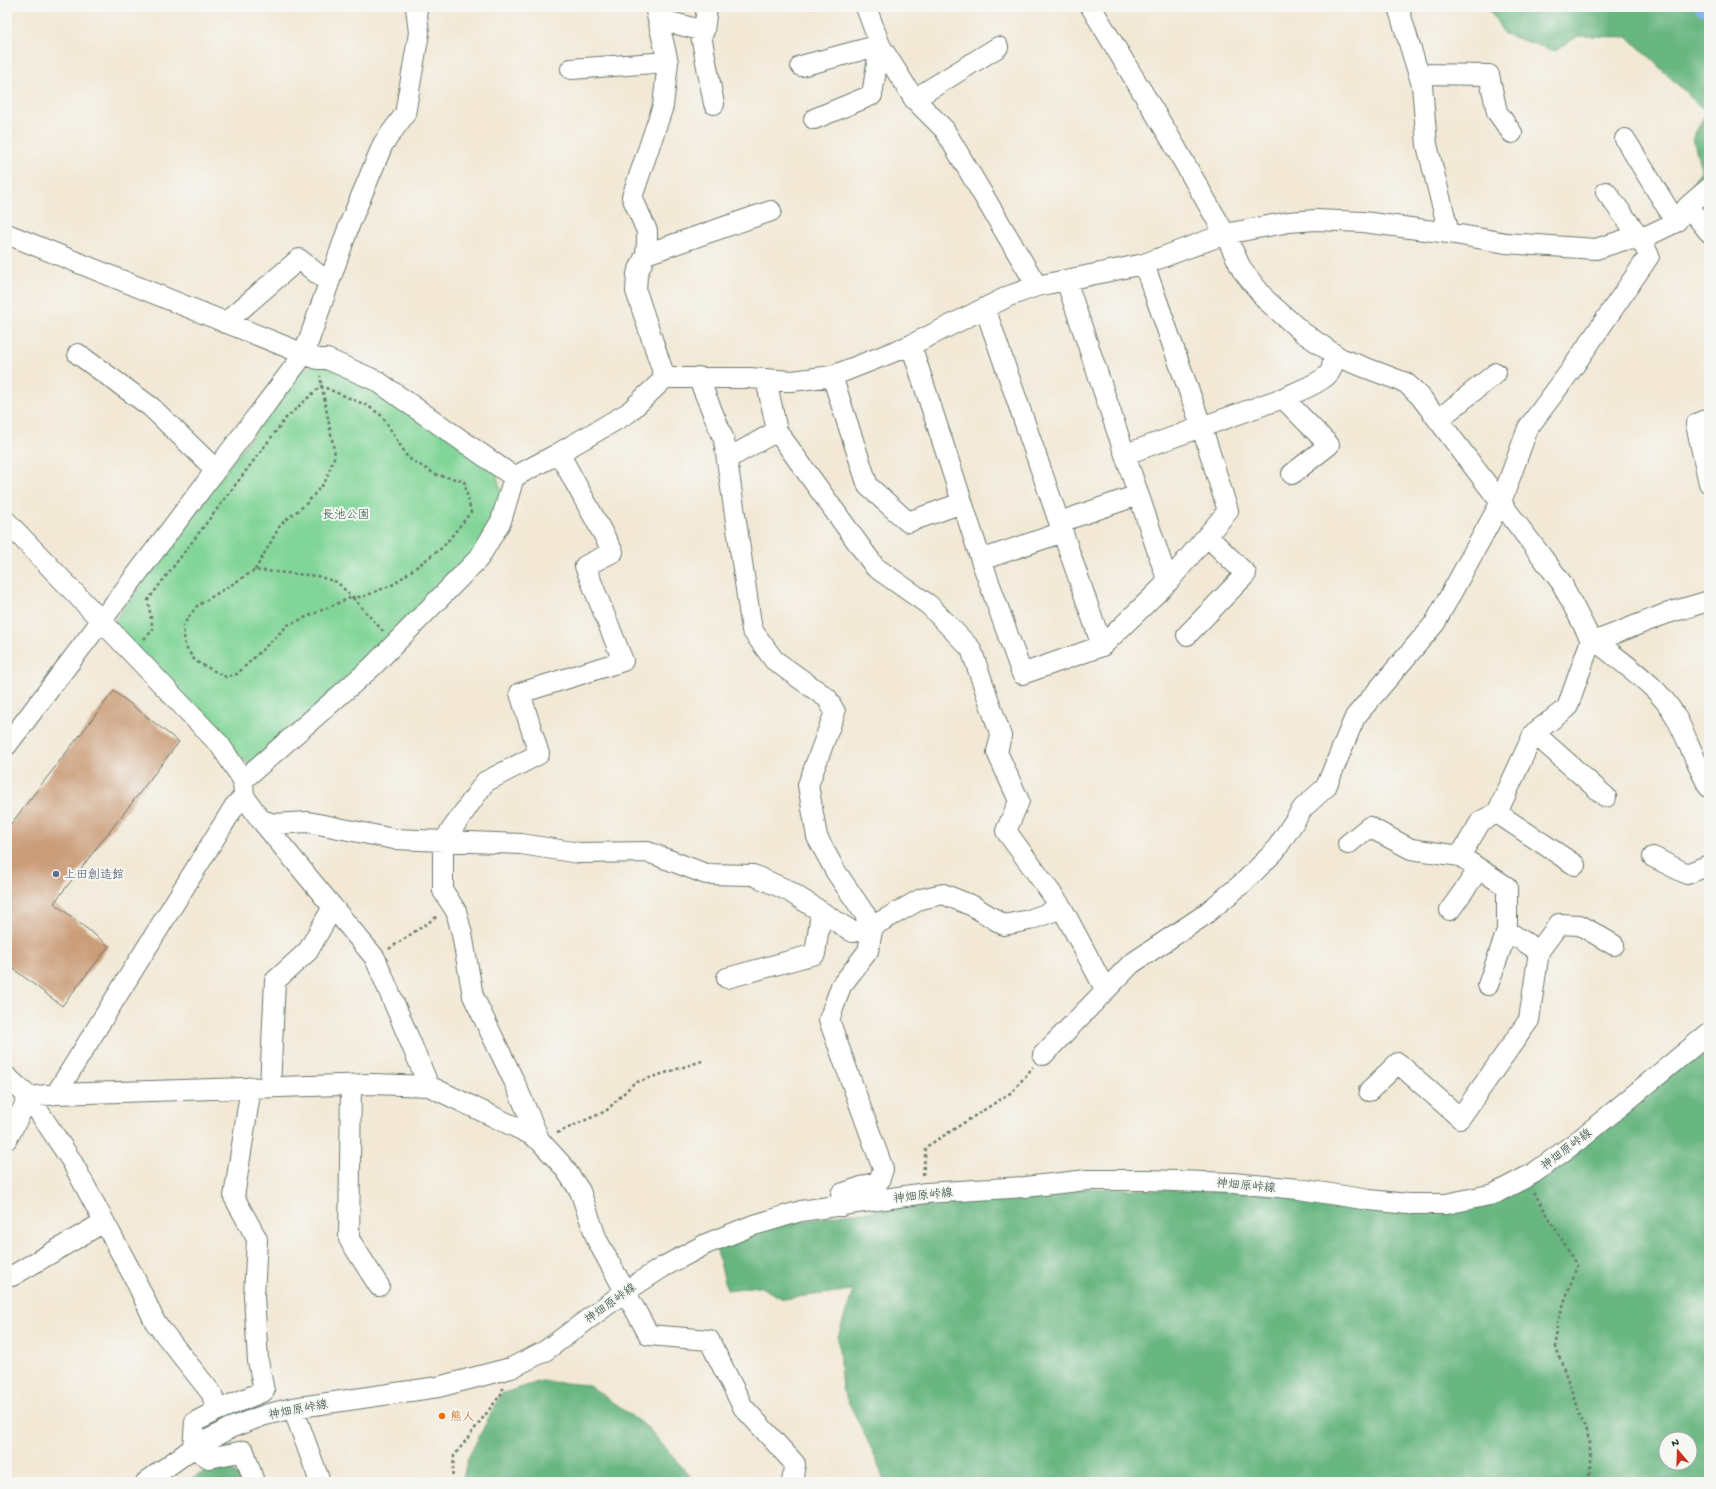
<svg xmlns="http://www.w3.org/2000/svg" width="1716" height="1489" font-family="'Gochi Hand','Klee One',sans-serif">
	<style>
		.green { fill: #81d598; stroke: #508966 }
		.forest { fill: #68b680; stroke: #447a5a; fill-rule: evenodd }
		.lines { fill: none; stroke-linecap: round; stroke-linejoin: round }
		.canal { stroke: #81b0eb; stroke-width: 17 }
		.building { fill: #cb9d79 }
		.minor-casing { stroke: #69796c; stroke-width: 22 }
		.path { stroke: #69796c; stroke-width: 2.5; stroke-dasharray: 3 3; stroke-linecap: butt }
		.minor { stroke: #fff; stroke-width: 20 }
		.service-dot { fill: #5c6f8a; stroke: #f6f6f2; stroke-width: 1.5 }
		.food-dot { fill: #e8710a; stroke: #f6f6f2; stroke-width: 1.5 }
		.labels { text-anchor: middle; stroke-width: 4; stroke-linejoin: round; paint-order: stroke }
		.park-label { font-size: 12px; fill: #335b48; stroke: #f6f6f2 }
		.service-label { font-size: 12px; fill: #4e5e75; stroke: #f6f6f2; text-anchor: start }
		.street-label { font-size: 12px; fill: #1f3d34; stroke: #f6f6f2 }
		.food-label { font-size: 12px; fill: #c56008; stroke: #f6f6f2; text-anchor: start }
	</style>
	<rect width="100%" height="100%" fill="#f6f6f2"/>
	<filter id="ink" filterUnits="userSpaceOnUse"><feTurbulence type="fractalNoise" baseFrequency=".025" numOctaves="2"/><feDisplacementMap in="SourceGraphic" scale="8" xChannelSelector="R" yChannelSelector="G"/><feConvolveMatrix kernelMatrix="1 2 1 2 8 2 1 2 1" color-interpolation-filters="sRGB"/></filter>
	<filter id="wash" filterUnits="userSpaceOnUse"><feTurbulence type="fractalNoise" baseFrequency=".012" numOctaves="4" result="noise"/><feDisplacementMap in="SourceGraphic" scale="16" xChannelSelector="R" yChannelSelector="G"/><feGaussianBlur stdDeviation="0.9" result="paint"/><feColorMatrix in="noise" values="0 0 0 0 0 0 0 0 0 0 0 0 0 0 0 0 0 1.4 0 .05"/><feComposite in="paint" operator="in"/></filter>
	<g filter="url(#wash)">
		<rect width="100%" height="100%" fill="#f2e8d5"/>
		<path class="green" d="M324,361L375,385L495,469L501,492L496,518L475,556L399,634L249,765L112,624L302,369Z"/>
		<path class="forest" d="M1488,7H1709V190L1685,195L1701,170L1693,138L1706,112L1628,37L1578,36L1555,51L1504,34Z
			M1709,1039V1482H885L873,1452L842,1389L838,1337L853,1290L783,1299L759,1286L727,1290L716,1247L755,1230L843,1214L1090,1188L1487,1199ZM1666,1439H1690V1463H1666Z
			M541,1381L589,1385L649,1429L695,1482H462L468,1458L501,1394Z
			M221,1461L245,1482H187Z"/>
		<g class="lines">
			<path class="canal" d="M1703,7L1709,9"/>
		</g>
		<g id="blocks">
			<path class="building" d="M114,691L179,742L54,903L109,946L62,1006L7,964V829Z"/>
		</g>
	</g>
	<g filter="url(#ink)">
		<use href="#blocks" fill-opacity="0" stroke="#69796c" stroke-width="1"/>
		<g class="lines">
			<defs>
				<path id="minor" d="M655,7L668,62L663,106L632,197L647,231V242L646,254L637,274L636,291L665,378
					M866,7L880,45L914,99L944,129L1037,286
					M1091,7L1169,136L1225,234L1242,270L1266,300L1302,332L1340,358L1406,383L1420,396L1561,582L1591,640L1567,708L1534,733L1497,813L1481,821L1460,856
					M1398,7L1422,85L1427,145L1449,233
					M658,19L704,31L707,7
					M700,30L714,104
					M801,66L880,45L872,95L814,119
					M571,69L668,62
					M1419,74L1489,75L1497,112L1512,133
					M914,99L998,47
					M1625,139L1676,222
					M1688,206L1709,232
					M7,234L304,354L318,359H327L377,381L514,477
					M646,254L771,211
					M1066,280L1168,582
					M985,308L1102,646
					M225,323L299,259L329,283
					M911,345L981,560L1022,674L1102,646L1168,582L1228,511L1202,428L1144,264
					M78,354L151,407L216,470
					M832,376L868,486L908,522L962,503
					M698,377L724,440L752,630L774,660L827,698L835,712L808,785L817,837L836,872L873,926L868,951L841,986L829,1020L883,1169L879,1181L841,1194L842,1206
					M766,379L777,431L875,567L929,605L971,649L1001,736L997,752L1019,801L1006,831L1062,908L1105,989
					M1283,398L1329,445L1292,474
					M1709,418L1696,424L1709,483
					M1439,419L1496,373
					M1126,454L1283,398C1294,393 1327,381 1331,370C1333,365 1333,359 1333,354
					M727,459L777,431
					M7,522L220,745L243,780L244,796L260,819L375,958L429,1086
					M1060,522L1138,495
					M981,560L1063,532
					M1187,635L1246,574L1207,536
					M1591,640L1596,641C1623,664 1658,685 1676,717C1688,740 1696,764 1709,787
					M1596,641L1665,614L1709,601
					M1534,733L1606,797
					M7,745L304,354L350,223L383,144L405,114L419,33L416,7
					M243,780L372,667L479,558L501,521L514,477L559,453L628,413L665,378H749L792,381L832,376L911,345L1009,296L1037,286L1144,264L1225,234L1289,222L1316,220L1363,222L1449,233L1506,243L1596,249L1624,240L1641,239L1676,222L1688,206L1709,188
					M1497,813L1575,865
					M260,819L273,824L308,822L394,839L521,844L579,853L648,852L706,874L753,875L787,890L853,932L873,926L921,899L943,894L973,906L1004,925L1029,920L1062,908
					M1348,844L1369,827L1411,849L1460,856L1507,887V931L1539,951
					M1653,857L1687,874L1709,865
					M1450,910L1479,869
					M727,978L815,954L821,913
					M1488,985L1507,931
					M1043,1055L1131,964L1203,916L1244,882L1275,851L1303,808L1326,787L1355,717L1435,623L1501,502L1528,428L1571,370L1649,256L1641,239L1606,192
					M7,1077L29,1097L71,1160L135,1279L155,1322L212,1394L216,1411L195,1422L193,1448L209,1458L244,1451L254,1482
					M351,1085L349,1239L379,1286
					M270,1087L275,981L308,951L333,907
					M1369,1091L1398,1063L1460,1118L1529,1020L1539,951L1559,924L1580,925L1614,945
					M56,1094L234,807L244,796
					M29,1097L56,1094L372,1084L429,1086L530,1134L540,1141L563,1166L580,1191L597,1240L649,1335L709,1340L743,1407L795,1464L792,1482
					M7,1139L29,1097
					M540,1141L514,1081L473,996L462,934L456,911L443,891V842L485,782L539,754L520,693L623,661L585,566L613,552L559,453
					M12,1276L104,1222
					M293,1408L320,1482
					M216,1411L264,1391L258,1361L254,1296L257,1239L234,1197L251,1087
					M146,1482L193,1448L230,1428L265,1415L293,1408L438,1387L511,1368L545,1351L626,1291L663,1267L706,1244L751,1226L801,1211L926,1193L1025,1187L1087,1180H1147L1233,1183L1299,1189L1369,1200L1408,1204H1446L1494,1194L1534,1173L1583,1137L1709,1033"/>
			</defs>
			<use href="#minor" class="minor-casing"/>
			<path class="path" d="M255,570L281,524L306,504L325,482L335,455L320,376
				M144,639L153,630L148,600L286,418L321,386L368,406L382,416L408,458L437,475L464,481L471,512L443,547L394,584L362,597H352L337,582L317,576L255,570L197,606L183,625L185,646L195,661L226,677L237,674L288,625L352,597L383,631
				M389,949L438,916
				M557,1133L606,1111L634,1083L702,1061
				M923,1175L926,1147L1012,1092L1033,1067
				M1534,1192L1577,1266L1557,1323L1556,1347L1590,1443V1482
				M452,1482L454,1456L501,1394L503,1388"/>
			<use href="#minor" class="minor"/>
		</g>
	</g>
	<circle class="service-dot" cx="56" cy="874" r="4"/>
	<circle class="food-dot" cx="442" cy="1416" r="4"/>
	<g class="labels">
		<g class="park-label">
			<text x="346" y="518">長池公園</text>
		</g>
		<g class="service-label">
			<text x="64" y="878">上田創造館</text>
		</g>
		<g class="street-label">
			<text transform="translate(1566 1149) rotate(-37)" y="4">神畑原峠線</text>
			<text transform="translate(1246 1185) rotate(5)" y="4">神畑原峠線</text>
			<text transform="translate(923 1195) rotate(-6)" y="4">神畑原峠線</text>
			<text transform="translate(610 1303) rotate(-36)" y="4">神畑原峠線</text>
			<text transform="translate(298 1409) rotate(-11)" y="4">神畑原峠線</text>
		</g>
		<g class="food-label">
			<text x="450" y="1420">熊人</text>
		</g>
	</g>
	<rect width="1716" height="1489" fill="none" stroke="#f6f6f2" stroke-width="24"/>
	<g transform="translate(1678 1451) rotate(341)"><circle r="19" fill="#f6f6f2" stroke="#a0aca6"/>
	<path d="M0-3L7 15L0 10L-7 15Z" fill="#c8321e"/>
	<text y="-6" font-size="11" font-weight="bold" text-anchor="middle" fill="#1f3d34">N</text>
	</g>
</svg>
